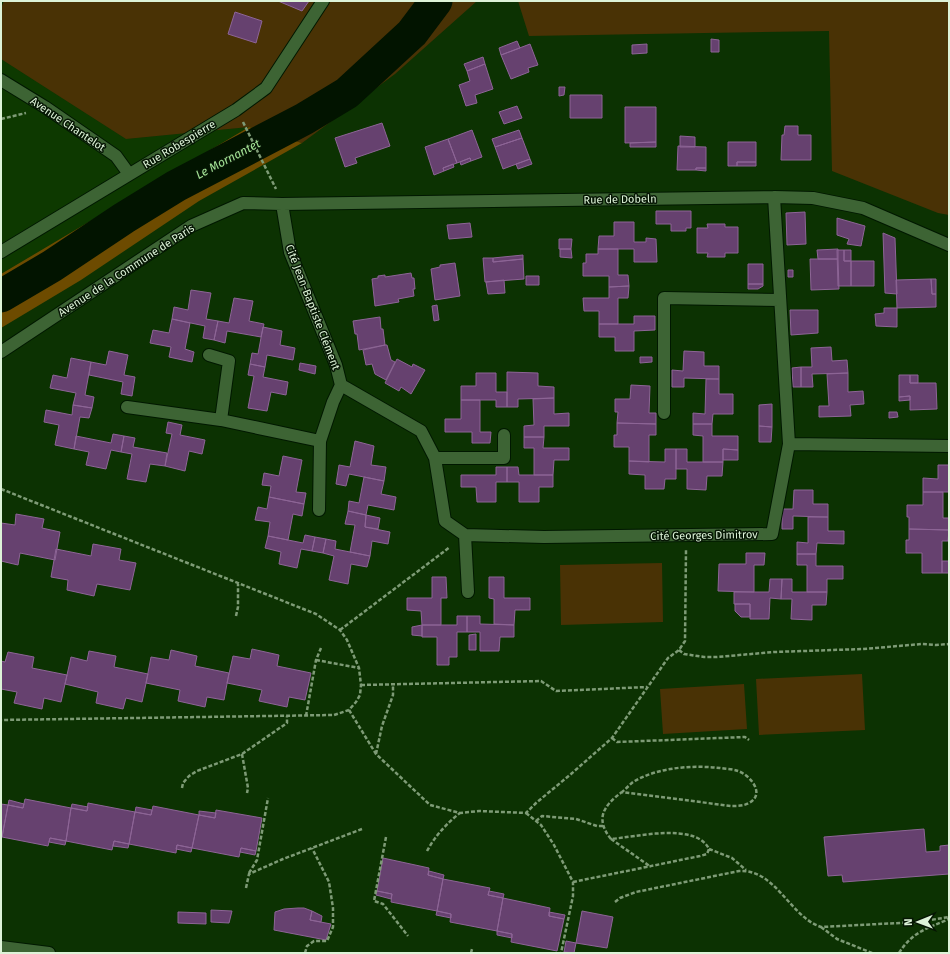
<svg xmlns="http://www.w3.org/2000/svg" width="950" height="954" font-family="'Fira Sans',sans-serif">
	<style>
		.built { fill: #0d3900 }
		.green { fill: #493205 }
		.forest { fill: #6d4b00 }
		.lines { fill: none; stroke-linecap: round; stroke-linejoin: round }
		.river { stroke: #021400; stroke-width: 33 }
		.building { fill: #66416f; stroke: #8d6596 }
		.minor-casing { stroke: #001800; stroke-width: 14 }
		.path { stroke: #7e9b76; stroke-width: 2.5; stroke-dasharray: 4 2; stroke-linecap: butt }
		.minor { stroke: #3d6434; stroke-width: 12 }
		.labels { text-anchor: middle; stroke-width: 3; stroke-linejoin: round; paint-order: stroke }
		.street-label { font-size: 11px; fill: #ddf3d8; stroke: #061604 }
		.water-label { font-size: 12px; font-style: italic; fill: #a4e396; stroke: #061604 }
	</style>
	<rect width="100%" height="100%" fill="#0c3202"/>
	<path class="built" d="M1,59L126,139L249,127L1,274Z"/>
	<path class="green" d="M4,1H477L395,74L302,143L249,127L126,139L1,59V8Z
		M518,1H949V215L938,213L832,171L829,31L529,36Z
		M662,563L663,622L561,625L560,565Z
		M862,674L865,730L759,735L756,679Z
		M744,684L747,729L663,734L660,689Z"/>
	<path class="forest" d="M249,127L302,143L199,201L81,280L1,328V274Z"/>
	<g class="lines">
		<path class="river" d="M1,296L52,266L124,218L176,186L304,119L347,93L412,33L436,1"/>
	</g>
	<path class="building" d="M278,1H309L302,11Z
		M235,12L262,21L256,43L228,34Z
		M711,39L719,40V52H711Z
		M517,41L520,48L501,55L499,48Z
		M530,44L538,65L528,68L529,72L511,79L501,55Z
		M647,44V53L632,54V45Z
		M483,57L485,64L467,71L464,64Z
		M485,64L493,89L475,95L477,103L466,106L459,85L470,81L467,71Z
		M559,87H565L564,95L559,96Z
		M570,95H602V118H570Z
		M517,106L522,118L504,124L499,112Z
		M625,107H656V142L625,143Z
		M382,123L390,146L355,158L357,163L345,167L335,138Z
		M785,126H798V135H811V160H781L782,135H784Z
		M472,130L482,157L471,161L470,158L457,163L448,139Z
		M519,130L522,138L495,147L492,139Z
		M680,136L695,137V147H680Z
		M522,138L530,159L503,169L495,147Z
		M448,139L457,163L443,168L444,171L434,175L425,147Z
		M656,142V147H630V143Z
		M728,142H756V162H737V166H728Z
		M678,146L706,147V168H696V170H677Z
		M470,158L471,161L461,165L460,162Z
		M530,159L532,164L518,169L516,164Z
		M737,162H756V166H737Z
		M453,164L454,167L444,171L443,168Z
		M696,168H706V171L696,170Z
		M656,211H691V228H686V231H671V224H656Z
		M805,212L806,244L787,245L786,213Z
		M837,218L865,226L861,246L847,244L849,239L837,235Z
		M614,222H634V242H646V238L656,239L657,262H634V249H598L599,236H614Z
		M470,223L472,237L449,239L447,225Z
		M707,224H725V227H738V253H725V257H707L708,253H697V228H708Z
		M883,233L895,238L897,294L885,293Z
		M559,239H572L571,249H559Z
		M560,249H571L572,258L560,257Z
		M598,249H618V275H628L629,286L609,287V276H583V263H586V254H598Z
		M838,249V259H818L817,250Z
		M837,250H844V261H851V286H838Z
		M844,250H851V261H844Z
		M523,255V259L493,262V258Z
		M483,258H493V262L523,259L524,279L485,282Z
		M810,259H838L839,289L811,290Z
		M851,261H874V286H851Z
		M455,263L460,296L435,300L431,269L440,267V265Z
		M748,264H763V284H748Z
		M788,270H793V277H788Z
		M411,273L412,278H414L415,289H413L414,296L398,299L399,302L375,306L372,279L378,278V276L385,275V277Z
		M526,276H539V285H526Z
		M931,279H936V294H932Z
		M931,279L932,294H936V307L897,308L896,280Z
		M504,280L505,293L488,294L486,282Z
		M748,284H763V286L758,289H748Z
		M629,286L628,298H618V324H599V311H584L583,298H609V287Z
		M191,290L211,293L206,319L218,321L214,340L203,338L205,326L172,319L174,307L188,310Z
		M234,298L253,301L249,321L264,324L261,337L227,331L225,343L214,340L218,321L229,323Z
		M437,305L439,320L434,321L432,306Z
		M884,308H897V327L876,326L875,314L884,313Z
		M790,310H818V333L791,335Z
		M634,316H655V330L634,331V351H615V337H599V324H634Z
		M380,317L381,329H383L385,345L359,350L357,334H355L353,321Z
		M172,319L190,323L185,349L194,352L192,362L169,357L171,347L150,343L153,330L169,333Z
		M263,327L282,331L280,345L295,348L293,360L267,355L265,367L250,364L252,353L258,354Z
		M385,345H387L391,360L395,362L386,380L375,374L372,364L366,365L363,350Z
		M831,347L832,361L847,360L848,373L812,374L813,387H801V367H812L811,348Z
		M109,351L128,355L124,375L135,377L132,396L121,394L123,382L89,375L91,362L106,365Z
		M684,351L704,352V366H719V379L684,378V387H672V370L683,371Z
		M640,357H652V362L640,363Z
		M71,358L91,362L85,395L94,397L92,408L73,405L76,393L50,388L53,375L67,378Z
		M397,359L412,367L413,364L425,370L411,394L401,387L399,391L385,383Z
		M300,363L316,366L315,374L299,370Z
		M250,364L265,367L263,377L288,382L286,395L271,392L267,411L248,408L254,376L248,375Z
		M801,367V387H793L792,368Z
		M507,372L538,373V386L554,387V398L518,399V407H507Z
		M476,373H496V392H507V407H496V400H461V386H476Z
		M848,373V392L863,391L864,404L850,405L851,416L819,417V406H829L827,374Z
		M899,375H910V383H936L937,409L910,410V396L899,397Z
		M910,375H918V383H910Z
		M706,379H719V394H733V414H713L712,424H693V413L705,414Z
		M631,385L650,386L649,413H656V424L617,423L618,412H615V399H630Z
		M910,396V400L899,401V397Z
		M554,398V414L569,413V426H544V437H524V426L534,425L533,399Z
		M461,400H480V432H491L490,443H472V432H445V419H461Z
		M772,404V427L759,426V405Z
		M73,405L92,408L89,418L80,417L74,449L55,445L59,425L44,422L46,410L72,415Z
		M889,412H897L898,417L889,418Z
		M168,422L182,425L180,435L205,440L202,454L189,451L185,471L165,466L172,434L166,433Z
		M617,423L656,424V435H649V462L629,461V447H614V435H617Z
		M693,424H712V436H738V450L723,449V462H703V436L693,435Z
		M759,426L772,427L771,442H759Z
		M113,434L124,436L121,452L111,450L106,469L86,465L89,452L74,449L76,436L111,443Z
		M124,436L135,438L133,447L167,453L165,466L150,464L146,482L127,479L132,454L121,452Z
		M524,437H544L543,448H569V460H554L553,475H534V448H524Z
		M355,441L374,446L371,465L386,467L384,481L349,474L346,486L336,484L339,465L350,467Z
		M665,449H676V479H665L664,489H645V475L629,474V461L665,462Z
		M676,449H687V462H723L722,476H707L706,490L687,489V469H676Z
		M723,449L738,450V460H723Z
		M283,456L302,460L296,492L306,493L304,504L269,497L271,486L262,485L264,473L279,476Z
		M938,465H949V492H923V478L938,479Z
		M496,467H507V482H496V502H477L476,487H461V475H496Z
		M507,467H518L519,475H553V487H539V502H519V482H507Z
		M364,477L384,481L381,494L396,497L394,510L368,505L366,515L348,511L349,501L359,503Z
		M794,490H813V504H828V517L793,516V529H782V509H793Z
		M923,492H943V518H949V530L909,529V517H907V505H923Z
		M269,497L304,504L302,516L293,514L288,540L268,536L270,522L255,520L258,507L267,509Z
		M348,511L366,515L365,527L390,532L388,544L372,541L370,556L350,552L355,525L345,524Z
		M16,514L44,519L42,528L60,532L55,560L20,553L18,565L1,561V523L15,525Z
		M366,515L380,518L378,529L365,527Z
		M808,517H828V531H844V544L817,543L816,554H797V542L808,543Z
		M909,529L949,530L948,541H942V573H922V553H906V540H909Z
		M305,535L315,537L312,551L301,549L297,568L279,564L281,552L265,548L268,536L303,543Z
		M315,537L326,539L323,553L312,551Z
		M326,539L336,541L335,549L370,556L367,567L351,564L348,584L329,580L334,556L323,553Z
		M93,544L121,549L119,560L136,563L130,590L97,584L94,596L67,590L68,580L51,577L56,549L91,556Z
		M746,553H765L764,565H754V592L718,591L719,564H746Z
		M797,554H816V566H843V579H827V592H807V565H797Z
		M942,561H949V573H942Z
		M432,577H446L447,598H441V625H422L421,611L407,610V598H432Z
		M489,577H504V598H530V610H515L514,625L494,624V599L489,598Z
		M770,579H782L781,599L770,598L769,619H750V604H734V592H769Z
		M782,579H792V592H827L826,605H812V620L791,619L792,599H781Z
		M735,604H750V617H741L735,611Z
		M457,616H467V632H457V657H449V665H437V637H422V625H457Z
		M467,616H480V624L514,625V637H500L499,651H480V632H467Z
		M422,625V636L412,635V627Z
		M476,634V650H469V635Z
		M252,649L279,655L277,666L311,673L305,700L289,697L287,707L259,701L262,690L227,683L233,656L250,659Z
		M171,650L197,656L195,666L229,673L224,700L207,697L205,707L178,701L180,690L146,683L151,657L169,660Z
		M89,651L116,656L114,667L148,674L142,702L126,698L123,709L96,703L98,692L65,684L71,657L87,661Z
		M8,652L34,657L32,668L67,675L61,702L44,698L42,709L14,703L17,692L1,689V661L5,662Z
		M25,799L71,808L66,841L50,838L48,846L2,837L8,805L23,808Z
		M9,800L24,804L23,808L8,805Z
		M88,803L135,812L129,844L114,841L112,850L66,841L71,808L87,811Z
		M1,804L8,805L2,837H1Z
		M72,804L88,807L87,811L71,808Z
		M153,806L199,815L192,848L177,845L176,853L129,844L135,812L151,815Z
		M136,807L152,810L151,815L135,812Z
		M216,810L262,818L256,851L241,848L239,857L192,848L199,815L215,818Z
		M199,811L216,813L215,818L199,815Z
		M924,829L926,852L940,851V846L949,845V874L843,882L842,875L828,876L824,837Z
		M50,838L66,841L65,845L49,842Z
		M114,841L129,844L128,848L113,846Z
		M177,845L192,848L191,852L176,849Z
		M241,848L256,851L255,855L240,852Z
		M383,858L429,868L428,875L443,879L437,911L391,902L392,894L377,891Z
		M429,871L444,875L443,879L428,875Z
		M443,879L490,888L488,895L503,898L497,931L450,922L451,914L437,911Z
		M377,891L392,894L391,899L376,895Z
		M489,891L504,894L503,898L488,895Z
		M503,898L550,908L549,916L564,919L557,951L511,942L512,934L497,931Z
		M298,908H304L312,911L310,920L331,924L326,940L274,930L275,912L284,909Z
		M211,910L232,911L229,923L211,922Z
		M312,911L322,916L321,922L310,920Z
		M437,911L451,914V918L436,915Z
		M582,911L613,917L607,948L576,943Z
		M178,912L206,913V924L178,923Z
		M549,912L565,915L564,919L549,916Z
		M497,931L512,934V938L497,935Z
		M566,941L576,943L574,953L564,952Z"/>
	<g class="lines">
		<defs>
			<path id="minor" d="M1,80L45,107L116,156L129,174
				M774,197L789,444
				M282,204L290,252L336,365L341,385L421,431L435,458L445,521L465,535L544,537L772,534L789,444L949,446
				M1,252L236,110L266,88L323,1
				M1,352L191,226L243,203L282,204L774,197L813,198L863,208L949,245
				M209,355L229,361L221,420
				M127,407L221,420L320,441
				M664,413V298L780,300
				M435,458H504V435
				M319,510L320,441L333,402L341,385
				M465,535L468,592
				M1,947L49,953"/>
		</defs>
		<use href="#minor" class="minor-casing"/>
		<path class="path" d="M1,119L26,113
			M243,122L276,189
			M1,489L316,614L340,630L347,640L359,668L361,685L360,695L356,702L349,710L334,715L1,720
			M236,616L238,607V584
			M340,630L450,547
			M679,650L684,654L704,657H717L774,652L863,649L922,644L936,645L949,644
			M316,660L359,668
			M361,685L541,681L556,691L647,687
			M349,710L376,754L430,805L460,813L479,811L526,813L536,803L571,774L612,738L668,658L679,650L685,641L686,550
			M306,716L316,660L321,648
			M612,738L617,742L745,737L749,740
			M242,754L248,788L247,793
			M376,754L382,726L393,695V684
			M182,788L183,783L189,776L197,771L242,754L287,723V716
			M526,813L541,825L554,845L573,882V896L561,953
			M536,821L542,816L576,819L597,826H603
			M386,837L374,901L383,904L408,936
			M611,839C595,819 603,806 622,792L731,806C737,806 744,806 749,803C766,794 750,775 738,771C733,769 726,769 720,768C692,765 658,767 633,782C629,785 626,789 622,792
			M709,849L732,858L746,870
			M427,851C435,836 447,823 460,813
			M249,873L257,860L268,798
			M573,882L700,856L707,854L709,849C696,822 635,837 611,839L651,867
			M246,888L249,874L283,859L362,829
			M615,902L620,898L636,892L739,871C776,869 789,916 821,927L918,922L949,917
			M821,927L837,939L872,953
			M305,953L307,946L314,941H327L333,927V908L329,882L312,848
			M471,953L472,949
			M899,953C912,932 928,928 949,919"/>
		<use href="#minor" class="minor"/>
	</g>
	<g class="labels">
		<g class="street-label">
			<text transform="translate(68 124) rotate(34)" y="4">Avenue Chantelot</text>
			<text transform="translate(179 144) rotate(-31)" y="4">Rue Robespierre</text>
			<text transform="translate(620 199) rotate(-1)" y="4">Rue de Dobeln</text>
			<text transform="translate(126 270) rotate(-33)" y="4">Avenue de la Commune de Paris</text>
			<text transform="translate(313 307) rotate(69)" y="4">Cité Jean-Baptiste Clément</text>
			<text transform="translate(704 535) rotate(-1)" y="4">Cité Georges Dimitrov</text>
		</g>
		<g class="water-label">
			<text transform="translate(228 159) rotate(-28)" y="4">Le Mornantet</text>
		</g>
	</g>
	<rect width="950" height="954" fill="none" stroke="#ddf3d8" stroke-width="4"/>
	<g transform="translate(918 922) rotate(269)" stroke="#061604" stroke-width="3" paint-order="stroke">
	<path d="M0-3L7 15L0 10L-7 15Z" fill="#ddf3d8"/>
	<text y="-6" font-size="11" font-weight="bold" text-anchor="middle" fill="#ddf3d8">N</text>
	</g>
</svg>
